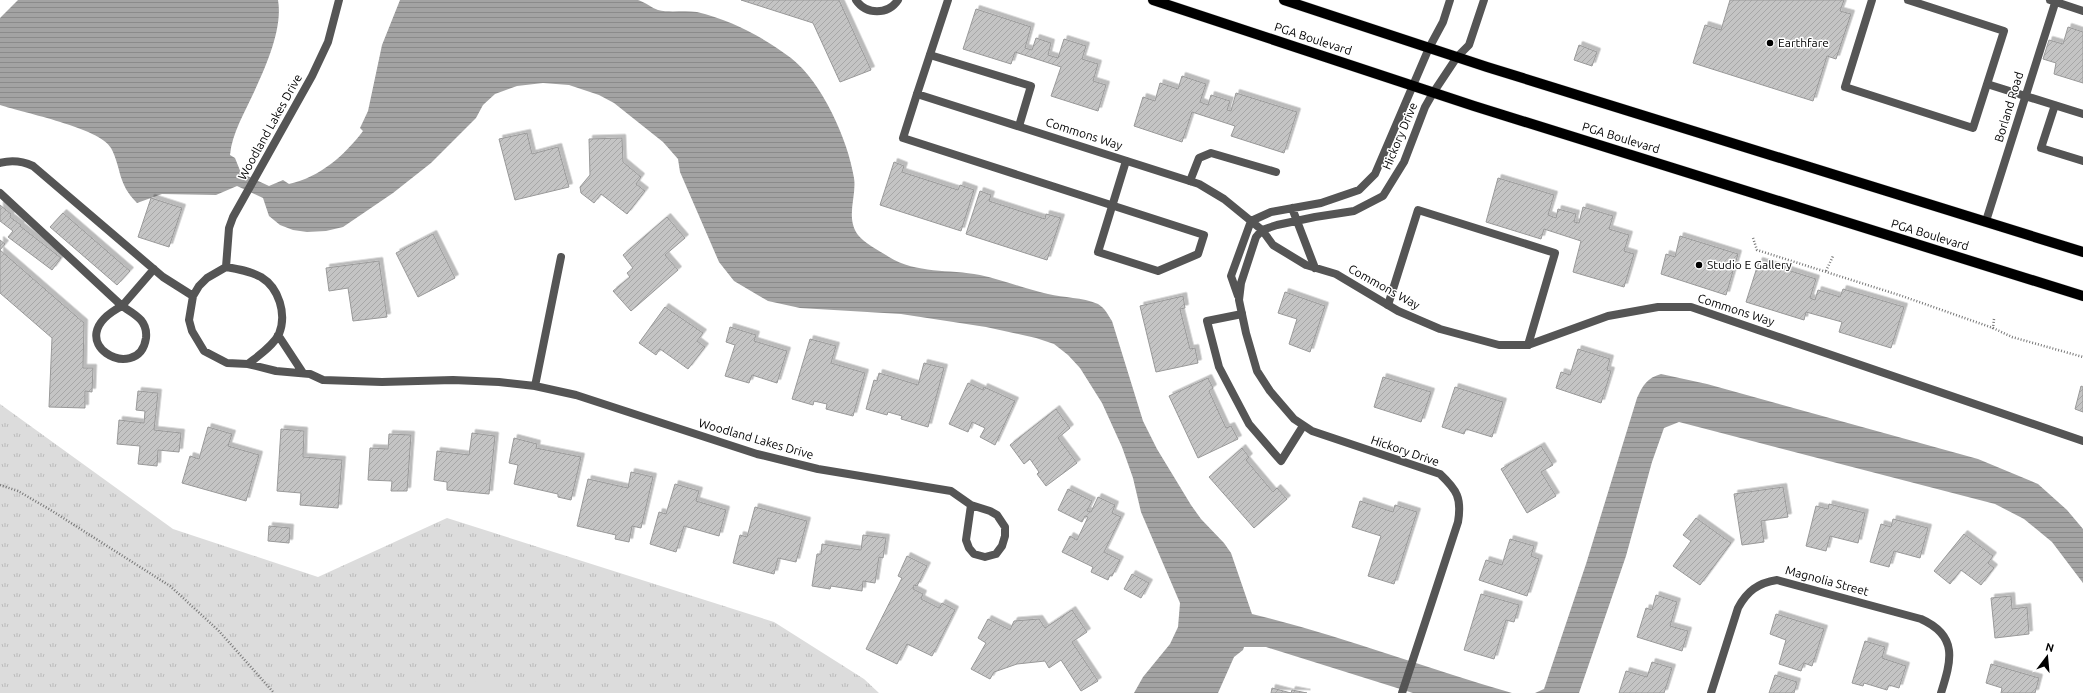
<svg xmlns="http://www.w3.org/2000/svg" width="2083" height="693" font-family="Ubuntu,sans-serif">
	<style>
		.grass { fill: url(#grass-tufts) }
		.pitch { fill: #dcdcdc }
		.water { fill: url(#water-rules) }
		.building { fill: url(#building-hatch); stroke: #999; filter: url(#shadow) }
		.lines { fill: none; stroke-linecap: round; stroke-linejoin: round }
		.primary-casing { stroke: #dbdbdb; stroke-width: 11 }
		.path { stroke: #777; stroke-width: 2.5; stroke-dasharray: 1 2; stroke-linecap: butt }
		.lane { stroke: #555; stroke-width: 8 }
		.street { stroke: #555; stroke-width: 8 }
		.primary { stroke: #000; stroke-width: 10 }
		.poi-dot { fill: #000; stroke: #fff; stroke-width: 1.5 }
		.labels { text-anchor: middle; stroke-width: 3; stroke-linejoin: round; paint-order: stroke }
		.street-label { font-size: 12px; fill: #000; stroke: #fff }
		.poi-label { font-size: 12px; fill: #000; stroke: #fff; text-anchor: start }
	</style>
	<defs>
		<pattern id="grass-tufts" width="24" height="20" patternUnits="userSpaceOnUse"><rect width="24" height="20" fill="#dcdcdc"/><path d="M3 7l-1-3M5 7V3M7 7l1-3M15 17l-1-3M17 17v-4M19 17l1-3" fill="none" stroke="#bbb"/></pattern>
		<pattern id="water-rules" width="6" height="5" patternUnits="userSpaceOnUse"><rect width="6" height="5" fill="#a3a3a3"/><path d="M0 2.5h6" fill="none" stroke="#8b8b8b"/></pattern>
		<pattern id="building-hatch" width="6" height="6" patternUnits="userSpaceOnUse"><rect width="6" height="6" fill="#c4c4c4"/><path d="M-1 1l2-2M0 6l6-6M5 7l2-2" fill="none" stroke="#a7a7a7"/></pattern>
		<filter id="shadow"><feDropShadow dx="3.5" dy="-3.5" stdDeviation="0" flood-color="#0004"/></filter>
	</defs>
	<rect width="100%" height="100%" fill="#fff"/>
	<path class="grass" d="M0,404L173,529L318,577L447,518L774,622L864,679L879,693H0Z"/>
	<path class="pitch" d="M485,675C494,677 507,684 510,693H459Z"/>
	<path class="water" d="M18,0H278C283,28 266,66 254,92C245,112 232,133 230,155L235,158L241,173L269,186L283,180L289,184C320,177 344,156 363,131L360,128L368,111L382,45L400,0H638C645,2 652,8 658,10C670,13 684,10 697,12C731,20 763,37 791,58C822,82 848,140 854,178C857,196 845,217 858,235C865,244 880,251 889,257C917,274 949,269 980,275C1003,280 1025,289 1048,294C1064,298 1082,297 1098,304C1105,308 1108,315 1112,321L1143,421L1157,449L1191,505L1201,519L1224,543L1231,553L1252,614C1340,635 1425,668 1512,693H1413L1266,647H1244L1243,650L1234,657L1218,693H1134L1143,677L1170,644L1178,627L1180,603L1141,512L1133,478L1122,447L1102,403L1080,368L1068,355L1054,344L1036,338L986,327L901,314L800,308L768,301L734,281L719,262L680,172L678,159L663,142L614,103L599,95L569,85L543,83L517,86L495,94L483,105L476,118L431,163L393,193L343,227L326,231L307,232L293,230L280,225L269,216L263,198L237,186L216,195L162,194L137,203C117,183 122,169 111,148C100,128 24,113 0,105V18Z
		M1661,374L1707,384L1978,459L2038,484L2067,510L2083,529V583L2052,542L2024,519L1995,504L1679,422L1664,428L1652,462L1626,556L1579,693H1535L1544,689L1586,564L1637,398C1643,385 1647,378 1661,374Z"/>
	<path class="building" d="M741,0H839L871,70L840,82L813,23Z
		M1730,0H1844L1840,11L1851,14L1836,59L1827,56L1813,101L1693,63L1705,25L1721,30Z
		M976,9L1031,27L1025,48L1032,50L1036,38L1051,43L1048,55L1058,58L1064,39L1086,46L1082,59L1098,64L1093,81L1106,85L1098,111L1051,96L1061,67L1015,52L1011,64L963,49Z
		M2068,27L2083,32V83L2054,74L2056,63L2043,59L2049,40L2063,44Z
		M1579,45L1597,52L1592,66L1574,60Z
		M1182,76L1206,84L1200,102L1208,105L1211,95L1230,101L1227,110L1231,111L1236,93L1297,112L1284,153L1231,136L1235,126L1192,112L1182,142L1134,126L1143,97L1155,101L1160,83L1178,89Z
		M527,133L532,154L558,147L569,187L515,200L499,139Z
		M622,138L623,162L641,177L636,184L645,191L627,214L601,194L594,203L581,193L580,187L590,175L589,139Z
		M894,162L904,166L902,172L958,190L960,185L974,190L961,231L880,205Z
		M1498,178L1554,195L1548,215L1556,218L1558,209L1576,214L1574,222L1579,223L1583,207L1613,216L1609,229L1629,235L1624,251L1634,254L1624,287L1573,272L1581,241L1544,229L1541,239L1486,222Z
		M980,191L991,195L989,201L1045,219L1046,214L1061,218L1047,260L966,234Z
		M151,198L182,208L169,247L138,237Z
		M0,205L11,214L10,217L21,225L20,226L61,258L52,270L8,237L13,231L0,221Z
		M63,213L130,271L117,285L50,227Z
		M667,217L685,238L665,255L678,270L631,311L613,291L630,277L627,273L633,268L623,255Z
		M433,234L455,278L418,297L396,253Z
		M1680,236L1738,254L1726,295L1661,274L1666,254L1675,257Z
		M0,240L5,244L0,250Z
		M0,250L84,323L83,368H93L92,392L85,391V408L49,407L52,338L0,293Z
		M379,261L387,317L353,321L348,288L329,291L326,268Z
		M1759,261L1816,279L1810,298L1815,300L1818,290L1840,297L1843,289L1904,307L1891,348L1839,332L1842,322L1806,312L1804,320L1746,302Z
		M1285,292L1325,306L1310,352L1289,344L1297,319L1278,313Z
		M1183,296L1185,308L1180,309L1190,349L1195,348L1198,363L1156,372L1140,306Z
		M665,307L703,333L697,341L705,347L688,369L660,349L656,355L639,343Z
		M730,327L756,335L754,341L787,351L777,383L752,375L749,383L725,376L735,345L726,342Z
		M810,339L836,346L831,363L865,373L853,416L826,409L827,404L814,401L813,405L792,399Z
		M1578,349L1610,359L1607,370L1611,371L1601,403L1556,388L1561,372L1570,375Z
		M924,363L944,368L928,427L901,419L902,416L888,412L887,415L866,409L874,380L877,381L879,373L918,385Z
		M1383,377L1431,392L1421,422L1374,407Z
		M1208,378L1213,388L1209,391L1226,428L1231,426L1238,439L1198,458L1169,396Z
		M968,383L983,390L984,387L1015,401L995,445L980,437L985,428L972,422L968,432L949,424Z
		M2081,386L2083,387V412L2075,409Z
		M1455,387L1503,402L1492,437L1466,429L1464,434L1442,427Z
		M138,391L158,393L154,430L181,433L179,452L158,450L157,466L138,464L140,446L117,444L119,420L144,423L145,411L136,410Z
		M1056,409L1070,428L1058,438L1077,463L1046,486L1037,474L1039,472L1030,459L1024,464L1010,445Z
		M208,427L232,434L228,446L259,455L246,501L182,483L190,456L199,459Z
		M281,429L304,431L303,457L342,460L338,508L300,505L301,493L277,491Z
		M472,433L495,436L489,494L447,490V482L434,480L437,451L469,455Z
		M389,434L411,435L407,491H391L392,481L368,480L370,448L388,449Z
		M514,438L537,444L536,448L581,457L571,500L558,497V494L514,484L518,465L509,463Z
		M1541,446L1553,465L1541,472L1556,496L1527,513L1501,469Z
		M1242,448L1249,457L1246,460L1273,492L1277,488L1287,499L1254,528L1209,477Z
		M631,472L653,477L641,528L632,526L629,542L615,539L616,535L577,526L588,479L628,488Z
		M675,484L699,491L696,501L726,510L719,536L684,526L676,552L650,544L659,512L666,514Z
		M1783,487L1788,517L1761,521L1764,542L1742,545L1734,494Z
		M1068,489L1092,501L1087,511L1091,512L1098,497L1115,505L1112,513L1121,517L1104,552L1120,560L1112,576L1110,575L1108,580L1091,572L1093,567L1062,552L1070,536L1077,540L1088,517L1085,516L1082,522L1058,510Z
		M1360,501L1393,512L1395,505L1417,512L1394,584L1368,576L1381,536L1352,527Z
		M1829,504L1865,513L1858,543L1830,536L1826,551L1806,546L1816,506L1828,509Z
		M755,507L807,521L796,562L778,558L774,574L733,563L740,535L747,537Z
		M1696,518L1731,543L1700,585L1673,566L1691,541L1683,535Z
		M1893,519L1928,528L1920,558L1894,551L1889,567L1870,562L1881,524L1891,527Z
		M269,526L290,528L289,543L268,541Z
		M1964,534L1993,556L1988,563L1994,568L1981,585L1961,570L1950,584L1934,571Z
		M863,535L886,538L883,558L879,557L875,583L863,581L862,591L831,586L830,589L812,586L817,554H821L822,544L861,550Z
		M1510,539L1534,546L1531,556L1539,559L1527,596L1479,580L1486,560L1502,565Z
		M907,556L927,566L917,586L914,585L913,589L923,594L921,599L939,608L942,603L955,610L932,656L907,644L897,664L866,649L902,578L898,576Z
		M1132,574L1149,583L1141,598L1124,589Z
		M1481,594L1519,605L1514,622L1506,620L1494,659L1464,650Z
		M1656,595L1677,602L1670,626L1688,631L1682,651L1637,637L1646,608L1652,610Z
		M2011,596L2012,609L2027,607L2029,634L1995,638L1991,598Z
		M1072,610L1087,632L1072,642L1098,681L1081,691L1061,660L1049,668L1045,661L1017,664L994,672L990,679L971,669L986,643L978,638L988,619L1010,630L1014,621L1039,619L1045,628Z
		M1776,614L1824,629L1812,666L1804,663L1801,671L1779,664L1786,640L1770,634Z
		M1865,641L1885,647L1882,658L1906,666L1899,688L1889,685L1887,690L1864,683L1863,686L1852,683Z
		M1652,662L1672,668L1664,693H1619L1626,671L1647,677Z
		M1991,664L2039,678L2035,693H2001L2002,688L1986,683Z
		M1775,675L1797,682L1794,693H1769Z
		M1272,688L1291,693L1292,690L1307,693H1271Z"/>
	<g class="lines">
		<defs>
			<path id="primary" d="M1153,0L1474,106L2083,296
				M1284,0L1487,67L2083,252"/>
		</defs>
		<use href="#primary" class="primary-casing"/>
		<path class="path" d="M1753,238L1757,250L1902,296L1993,328
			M1826,271L1833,256
			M1994,319L1993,328L2012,337L2083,357
			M0,485L18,491L49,509L170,586L218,630L274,693"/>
		<path class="lane" d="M1872,0L1845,87L1973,128L2004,31L1908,0
			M2050,0L2083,11
			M930,55L1031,86L1019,126
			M1987,84L2083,114
			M917,94L903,138L1204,235L1198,254L1158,271L1098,252L1126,161
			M2055,105L2041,148L2083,161
			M1190,181L1199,158L1211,153L1276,172
			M1388,305L1418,210L1555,253L1528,345
			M1242,314L1207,321L1219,367L1249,424L1281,461L1303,426"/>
		<path class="street" d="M856,0C866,15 888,15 898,0
			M948,0L917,94L1199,184L1224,199L1262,230L1273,245L1306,265L1336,274L1398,311L1440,329L1499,345H1528L1608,316L1658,307H1691L2083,441
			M0,163C11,160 22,161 33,166L163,277L193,296
			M0,193L122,306L154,269
			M1292,208L1315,268
			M1986,221L2056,0
			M226,267L229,228L233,217L312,76L328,42L339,0
			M1238,296L1231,276L1251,221L1271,212L1321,203L1359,190L1375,174L1429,48L1443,22L1450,0
			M122,306C134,314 148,320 146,338C139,386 55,341 122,306Z
			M278,335L303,373
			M248,364C258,356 273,346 279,334C287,314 279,288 261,277C250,271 238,269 226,267L207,278L199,286L193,296L189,320L192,331L204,351L227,363L248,364L276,371L310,374L323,380L382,382L453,380L499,382L535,386L576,395L757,454L818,469L951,491L971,505L990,511L997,515L1005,527V536L1002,546L996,554L985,557L974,554L969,548L966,540L971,505
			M535,386L561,257
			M1402,693L1458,522C1462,498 1457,490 1440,474L1312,431L1294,419L1270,391L1257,371L1246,333L1239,300L1241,283L1256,237L1262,230L1277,225L1315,217L1354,211L1383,196L1404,162L1425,107L1433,93L1457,57L1469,45L1484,0
			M1711,693L1738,608C1747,591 1758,583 1777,580L1921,619C1959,636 1951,661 1941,693"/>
		<use href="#primary" class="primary"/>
	</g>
	<g class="poi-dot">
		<circle cx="1770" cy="43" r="4"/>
		<circle cx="1699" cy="265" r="4"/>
	</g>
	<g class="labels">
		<g class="street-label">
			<text transform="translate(1313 39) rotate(18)" y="4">PGA Boulevard</text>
			<text transform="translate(2009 107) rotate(-73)" y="4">Borland Road</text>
			<text transform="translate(270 127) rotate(-61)" y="4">Woodland Lakes Drive</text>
			<text transform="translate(1084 134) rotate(18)" y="4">Commons Way</text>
			<text transform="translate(1400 136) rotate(-67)" y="4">Hickory Drive</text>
			<text transform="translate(1621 138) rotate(17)" y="4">PGA Boulevard</text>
			<text transform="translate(1930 235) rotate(17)" y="4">PGA Boulevard</text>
			<text transform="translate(1384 287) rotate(29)" y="4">Commons Way</text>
			<text transform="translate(1736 310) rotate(18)" y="4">Commons Way</text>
			<text transform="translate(756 439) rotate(16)" y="4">Woodland Lakes Drive</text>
			<text transform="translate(1405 451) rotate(19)" y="4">Hickory Drive</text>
			<text transform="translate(1827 581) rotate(15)" y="4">Magnolia Street</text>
		</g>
		<g class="poi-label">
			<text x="1778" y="47">Earthfare</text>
			<text x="1707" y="269">Studio E Gallery</text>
		</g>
	</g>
	<g transform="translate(2047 657) rotate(16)" stroke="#ffffff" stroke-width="3" paint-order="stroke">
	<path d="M0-3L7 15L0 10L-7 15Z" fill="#000000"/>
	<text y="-6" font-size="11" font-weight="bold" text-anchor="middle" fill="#000000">N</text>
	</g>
</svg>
